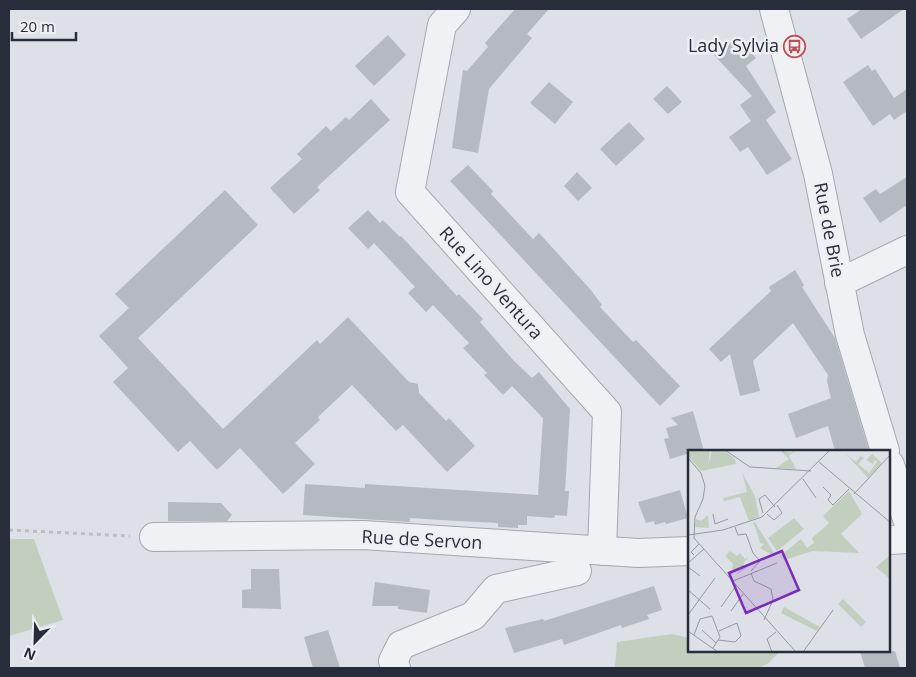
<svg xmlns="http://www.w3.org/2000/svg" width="916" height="677" font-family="'Open Sans',sans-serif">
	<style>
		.green { fill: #c2cfbf }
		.building { fill: #b5b9c2 }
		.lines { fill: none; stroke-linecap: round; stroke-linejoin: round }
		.minor-casing { stroke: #a3a7af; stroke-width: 30 }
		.path { stroke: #bcbec4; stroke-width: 3; stroke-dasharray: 4 4; stroke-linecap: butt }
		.minor { stroke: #f0f1f4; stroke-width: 28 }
		.labels { text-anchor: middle; stroke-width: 5; stroke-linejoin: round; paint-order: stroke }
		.poi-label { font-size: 18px; fill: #282d3b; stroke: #edeff4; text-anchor: end }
		.street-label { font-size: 18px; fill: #282d3b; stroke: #edeff4 }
		.inset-road { fill: none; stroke: #9598a2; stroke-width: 1 }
		.view { fill: #7b2cbf; fill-opacity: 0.15; stroke: #7b2cbf; stroke-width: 2.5 }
		.inset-edge { fill: none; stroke: #282d3b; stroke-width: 2.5 }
	</style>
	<rect width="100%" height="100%" fill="#dde0e6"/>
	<path class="green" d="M9,539H34L63,620L9,636Z
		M672,634L690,638V651H780L769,663L758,668H615L617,642Z"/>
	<path class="building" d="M515,9H549L527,34L532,38L489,89L478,153L452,148L463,70L467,71L488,47L485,43Z
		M862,9H904L861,39L847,19Z
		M388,35L406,55L374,86L355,66Z
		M738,36L756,58L746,66L776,112L766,120L792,159L767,175L748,147L740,152L729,137L751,121L740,105L752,96L714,55Z
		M868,65L872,71L875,69L894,98L907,89V111L894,120L890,114L873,126L843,82Z
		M549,82L573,102L555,124L530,103Z
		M667,86L682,102L668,114L653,99Z
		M371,99L390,120L317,187L320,190L294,214L270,188L302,159L297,154L326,126L331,131L346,117L349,120Z
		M629,122L645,139L616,166L600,149Z
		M468,165L493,191L491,194L533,239L539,233L590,289L602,305L600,307L633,342L636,340L680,386L660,406L450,181Z
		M577,172L592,188L578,201L564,186Z
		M907,177V205L880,223L863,198L876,189L880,194Z
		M225,190L258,225L138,338L223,429L317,340L320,344L348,317L409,382L418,384L419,393L446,421L449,418L475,446L447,472L403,425L396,431L352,385L318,417L320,420L295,443L315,464L283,494L240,448L217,470L190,441L178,452L113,382L128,368L99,336L129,308L115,294Z
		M368,210L380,223L383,220L400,237L401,236L457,296L459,294L483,319L480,322L514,361L532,378L539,372L570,409L565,491H569L567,516L555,515L554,518L527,516V525H518V528L498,527V523L440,520L410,518V522L303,515L305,484L365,488V484L538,495L543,418L512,386L503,395L484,375L487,373L463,348L469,343L433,305L426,312L408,293L415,287L374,243L368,249L348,228Z
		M795,270L804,285L802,287L835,338L869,451H835L828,426L796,438L788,414L831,398L827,381L828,375L793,323L753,361L760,391L740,396L730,354L721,362L709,349L771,291L769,287Z
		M693,411L704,451H690V453L670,459L664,439L669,438L666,428L678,425L671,418Z
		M680,490L688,518L666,524L665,522L655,525L654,521L646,523L638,502Z
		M168,502L221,503L232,515L227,521H168Z
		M251,569H279L281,609L242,608V590L251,589Z
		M375,582L430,590L427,613L398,609V606H372Z
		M654,586L662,610L647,615L649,619L622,628L621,625L564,645L562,639L514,653L505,628L543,619L544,621Z
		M328,630L340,668H313L304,637Z
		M860,651H895L900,668H865Z"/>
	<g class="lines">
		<defs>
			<path id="minor" d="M456,9L442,25L410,192L607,412L602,551
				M774,9L818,174L850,335L885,451
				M839,283L907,250
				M890,465L907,519
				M154,537L363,535L638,553L690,551
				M890,540L907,539
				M396,668L393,661L401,645L473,616L496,589L577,571"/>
		</defs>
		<use href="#minor" class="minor-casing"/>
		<path class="path" d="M9,530L130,536"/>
		<use href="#minor" class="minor"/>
	</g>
	<defs>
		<symbol id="bus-ring" viewBox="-11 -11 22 22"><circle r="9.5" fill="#edeff4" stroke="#bf4e53" stroke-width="1.5"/><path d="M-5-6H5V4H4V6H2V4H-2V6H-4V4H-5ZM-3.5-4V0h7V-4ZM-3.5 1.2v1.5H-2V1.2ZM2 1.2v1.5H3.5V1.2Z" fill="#bf4e53"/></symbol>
	</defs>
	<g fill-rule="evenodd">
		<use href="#bus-ring" x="782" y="34" width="25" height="25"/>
	</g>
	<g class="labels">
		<g class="poi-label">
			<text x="779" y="52">Lady Sylvia</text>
		</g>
		<g class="street-label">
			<text transform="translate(829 230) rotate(79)" y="6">Rue de Brie</text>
			<text transform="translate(491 283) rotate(48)" y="6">Rue Lino Ventura</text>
			<text transform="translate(422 540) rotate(3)" y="6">Rue de Servon</text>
		</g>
	</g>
	<g transform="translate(688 450)">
		<rect width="202" height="202" fill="#dde0e6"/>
		<path d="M0,0H22L20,16L24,0H36L47,9L48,14L13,21L0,6ZM92,0L102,3L107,1L101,6L108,19L88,18L101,9ZM158,4L168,12L172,6L176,8L170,14L181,23L189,12L187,10L185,14L178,10L184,4L194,13L180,28ZM54,22L67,46L71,67L61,71L52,47L36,51L35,48L59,42ZM161,41L174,64L153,84L171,103L125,101L96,110L92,106L113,89L119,98L126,93L124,88L141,73L135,66ZM20,65L21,78L7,77L8,69L13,71ZM106,68L116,79L89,101L80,88ZM67,72L86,103L84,105L72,98L76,94L72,93L67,77L65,73L60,74ZM42,101L49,106L52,103L57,109L61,107L55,114L59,118L48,125L53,117L44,120L45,114L37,106ZM202,105H203L202,129L188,117ZM155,149L178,172L173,177L150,154ZM96,157L132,177L129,181L93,163Z" fill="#c2cfbf"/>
		<path class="inset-road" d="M37,0L62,17L123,21M0,8L13,23L17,36L15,49L7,67L6,88L108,202M131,12L203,73M115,29L128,48M135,37L143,45L140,50L145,55L161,39M166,44L203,4M75,63L71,49L77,45L87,57M25,64L27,74L40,69M79,64L86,70L94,63L89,55M47,77L50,85L58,84L65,103L72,111L63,121M0,85L35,80L74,67L142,0M6,105L3,102L11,94M0,113L16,99M0,117L12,126M63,123L66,131L83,139L85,150L76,170M45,131L89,113M0,140L22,159M33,157L48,136M43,161L55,144M0,165L27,128M14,180L28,193M0,181L30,202M6,185L12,169L24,166L32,187L25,198M30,190L47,192L53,186L49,173L31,181M84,202L79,189L88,182M115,202L145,160"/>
		<path class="view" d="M94,101L111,140L58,163L41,123Z"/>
		<rect width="202" height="202" class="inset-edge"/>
	</g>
	<rect width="916" height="677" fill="none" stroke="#282d3b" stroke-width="20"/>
	<g transform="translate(35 642) rotate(203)" stroke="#edeff4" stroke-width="4" paint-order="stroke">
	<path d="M0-4L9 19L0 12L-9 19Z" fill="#282d3b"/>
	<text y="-8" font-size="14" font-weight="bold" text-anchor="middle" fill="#282d3b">N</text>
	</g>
	<path d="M12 32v8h64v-8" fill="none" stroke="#282d3b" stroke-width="2.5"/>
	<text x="20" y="32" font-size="15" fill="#282d3b" stroke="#edeff4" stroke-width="4" paint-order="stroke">20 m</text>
</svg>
